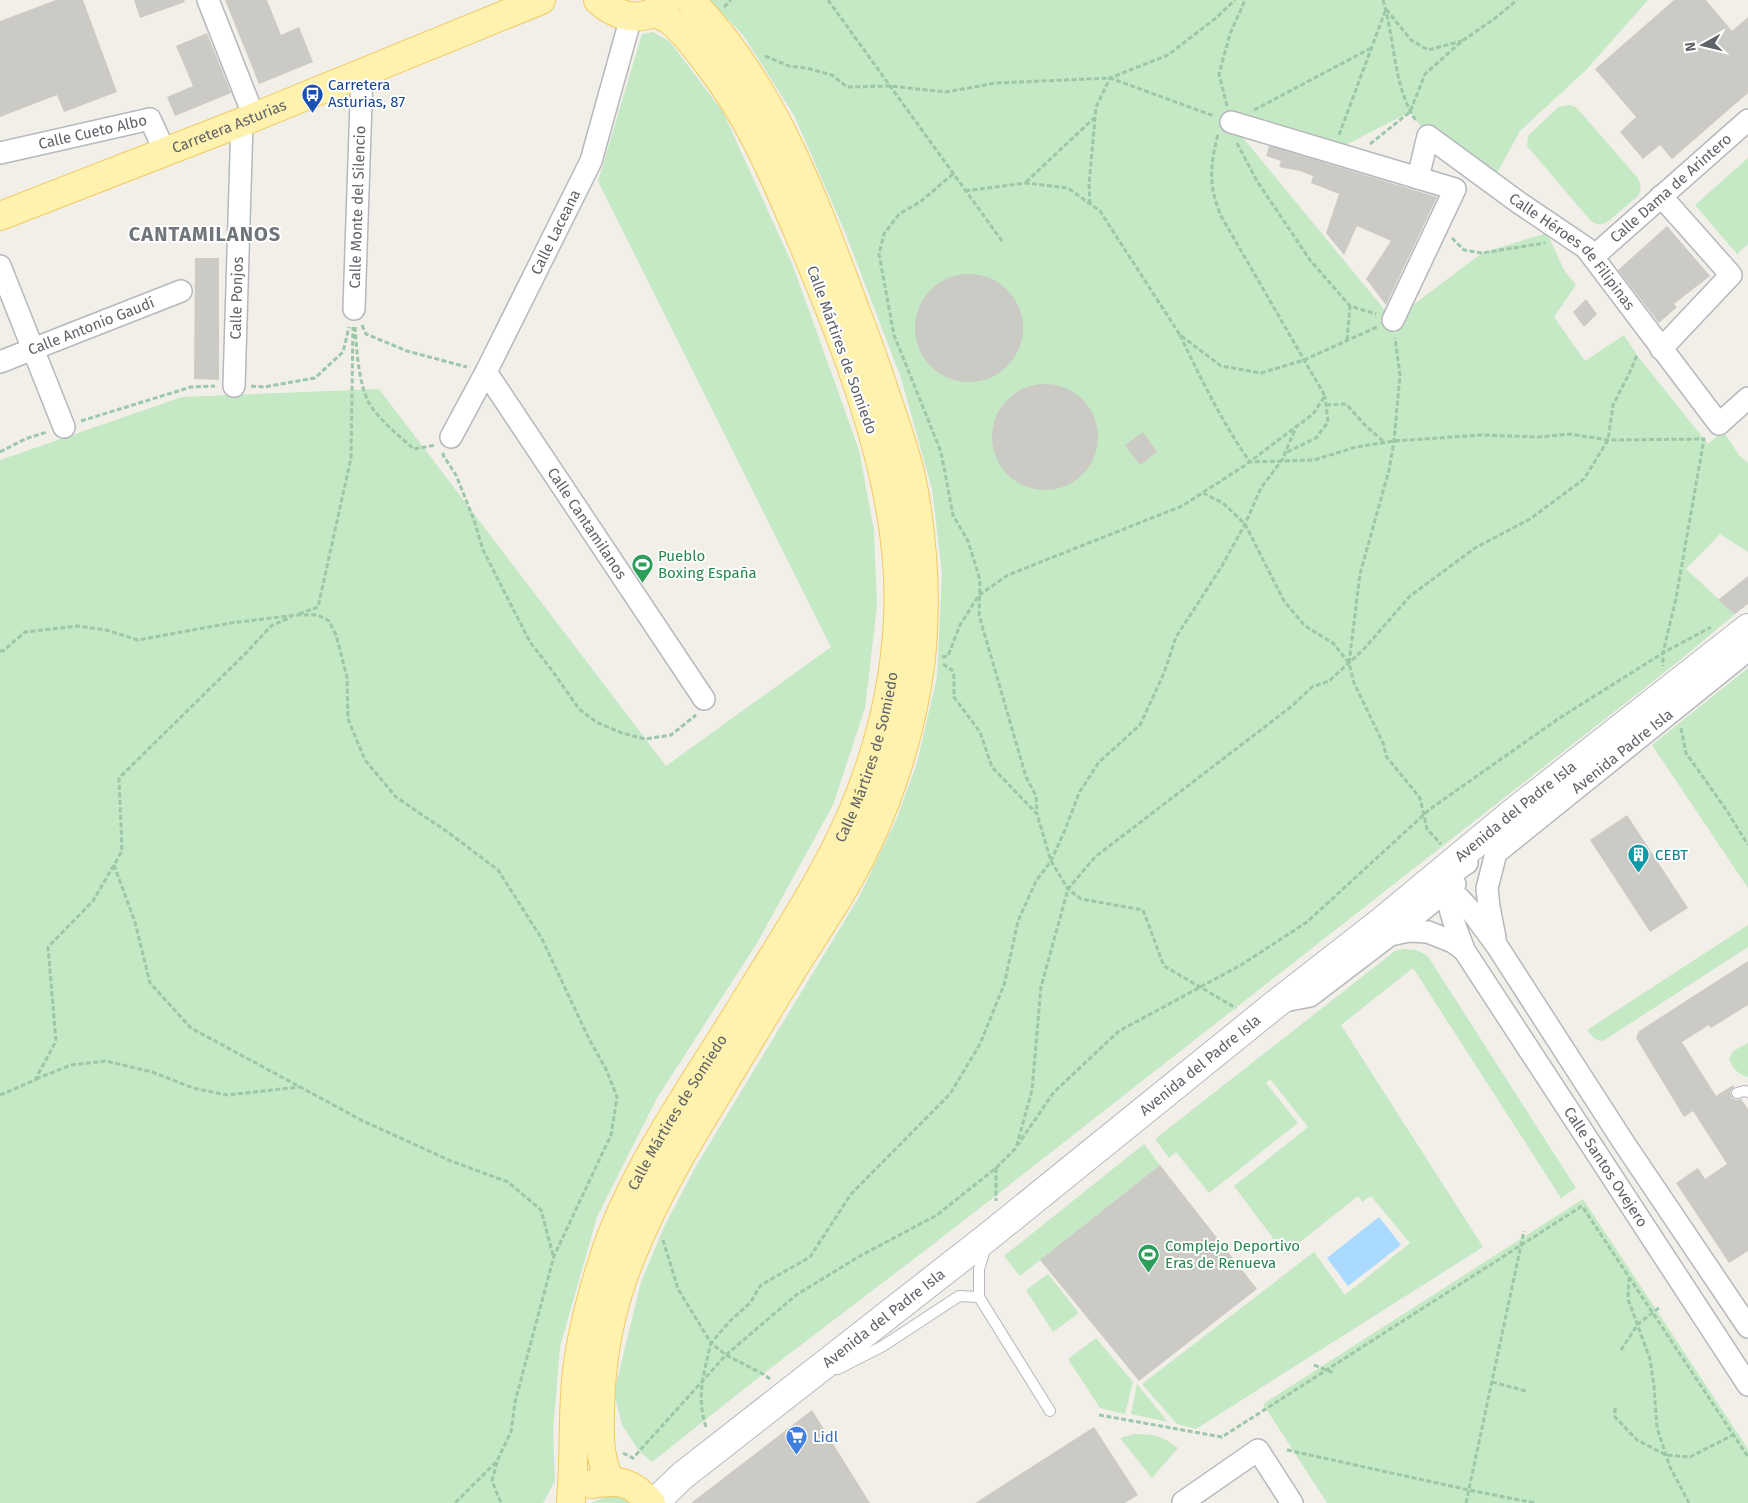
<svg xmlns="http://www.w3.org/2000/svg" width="1748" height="1503" font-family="'Fira Sans',sans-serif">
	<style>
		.green { fill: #c5e8c5 }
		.water { fill: #aadaff }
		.building { fill: #cccac5 }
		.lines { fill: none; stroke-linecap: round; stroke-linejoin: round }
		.service-casing { stroke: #b5b8bc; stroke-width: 12 }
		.minor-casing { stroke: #b5b8bc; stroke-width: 24 }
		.secondary-casing { stroke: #b6babf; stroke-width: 30 }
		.primary-casing { stroke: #f2c960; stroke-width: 30 }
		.path { stroke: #9cc7a9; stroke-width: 3; stroke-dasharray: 5 2.5; stroke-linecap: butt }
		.service { stroke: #fff; stroke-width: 10 }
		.minor { stroke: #fff; stroke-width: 21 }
		.secondary { stroke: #fff; stroke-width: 28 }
		.primary { stroke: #fff2af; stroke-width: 28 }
		.labels { text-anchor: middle; stroke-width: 4; stroke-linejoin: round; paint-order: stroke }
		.transit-label { font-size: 15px; fill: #164399; stroke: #fff; text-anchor: start }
		.street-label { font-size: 15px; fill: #5f6368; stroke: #fff }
		.leisure-label { font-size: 15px; fill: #27864d; stroke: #fff; text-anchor: start }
		.culture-label { font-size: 15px; fill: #0d838f; stroke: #fff; text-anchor: start }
		.shop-label { font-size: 15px; fill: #366cbe; stroke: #fff; text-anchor: start }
		.district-label { font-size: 20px; font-weight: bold; letter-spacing: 1px; fill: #70757a; stroke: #fff }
	</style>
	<rect width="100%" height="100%" fill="#f1efe8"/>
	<path class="green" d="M710,0H1648L1586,70L1520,131L1492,182L1428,136L1410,112L1332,152L1235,128L1393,320L1482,253L1547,233L1564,270L1576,285L1554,317L1585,361L1624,335L1637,355L1708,444L1723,431L1739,455L1748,463V552L1720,534L1686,569L1735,614L1679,661L953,1229L763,1374L652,1462L639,1451L622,1425L614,1393L641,1282L664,1227L696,1166L859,897L897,818L917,763L937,677L942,573L932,489L901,378L845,232L794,115L743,35Z
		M653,32L670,42L723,112L793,266L859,450L874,530L877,606L865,708L833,805L757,943L657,1098L597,1217L560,1347L553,1431L555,1481L543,1503H0V460L182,397L379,389L666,766L831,647L598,181L642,34Z
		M1570,105L1576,107L1637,177C1641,184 1642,189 1638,196L1606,223C1599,225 1596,225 1590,220L1527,146L1528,136L1558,107Z
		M1748,158V244L1737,254L1695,205Z
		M1748,668V888L1652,745Z
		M1748,925V947L1603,1041L1595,1039L1587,1030Z
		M1403,949L1416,950L1427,955L1576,1188L1561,1198L1413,968L1341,1025L1483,1247L1196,1429L1177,1424L1142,1384L1314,1252L1345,1295L1410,1243L1371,1196L1362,1202L1358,1196L1285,1254L1234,1186L1308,1127L1270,1079L1266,1083L1298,1123L1209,1193L1176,1152L1169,1158L1155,1139L1395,951Z
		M1748,1043V1077C1739,1075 1732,1068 1729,1059L1733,1051Z
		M1144,1144L1160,1165L1020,1276L1004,1256Z
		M1583,1199L1748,1449V1503H1327L1263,1404Z
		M1048,1274L1079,1313L1053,1332L1026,1290Z
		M1096,1338L1133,1382L1125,1414L1100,1408L1068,1359Z
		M1137,1384L1168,1422L1131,1414Z
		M1134,1434C1155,1434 1162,1436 1178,1448L1152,1478L1120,1438Z
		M615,1496L626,1499L632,1503H591L605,1497Z"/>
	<path class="water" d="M1379,1217L1401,1245L1348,1286L1327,1258Z"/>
	<path class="building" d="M56,0H83L117,92L64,112L57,95L0,117V21Z
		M134,0H184L185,2L140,18Z
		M225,0H267L281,35L299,27L313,62L259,84Z
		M1674,0H1706L1732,31L1748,17V93L1672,159L1660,145L1643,159L1620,132L1636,117L1595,69Z
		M207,33L231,93L175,116L167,97L193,86L176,46Z
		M1269,146L1437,197L1386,305L1366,279L1391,241L1357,226L1344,255L1326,233L1339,194L1311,183L1313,176L1300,171L1279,167L1281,161L1266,156Z
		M1667,226L1710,276L1674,304L1677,307L1659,323L1618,270Z
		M195,258H219V380L194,379Z
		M915 328a54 54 0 1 1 108 0a54 54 0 1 1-108 0Z
		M1586,299L1597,314L1584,327L1573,312Z
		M992 437a53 53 0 1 1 106 0a53 53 0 1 1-106 0Z
		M1143,432L1157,452L1140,465L1125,445Z
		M1748,576V604L1735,614L1718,600Z
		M1627,815L1688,908L1650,932L1590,840Z
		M1748,961V1005L1711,1028L1709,1025L1682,1042L1716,1096L1733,1085L1734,1087L1730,1092L1732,1098L1736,1100L1741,1099L1748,1109V1251L1729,1263L1676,1183L1698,1168L1705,1179L1727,1164L1693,1111L1684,1117L1636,1038L1639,1031Z
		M1160,1165L1257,1289L1139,1381L1040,1260Z
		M812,1410L870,1503H691Z
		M1094,1427L1138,1495L1125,1503H975Z"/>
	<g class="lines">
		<defs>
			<path id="service" d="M1737,1093L1744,1091L1748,1092
				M986,1246L979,1269V1297L1050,1411
				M838,1369L883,1346L959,1296L979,1297"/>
			<g id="minor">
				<path d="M208,0L254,117"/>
				<path d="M1231,122L1455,189L1393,320"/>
				<path id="s1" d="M0,153L150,119L165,152"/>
				<path id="s2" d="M1418,178L1428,136L1518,202L1586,248L1719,424L1748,398"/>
				<path id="s3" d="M1593,257L1748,120"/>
				<path d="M0,266L64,427"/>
				<path id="s4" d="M354,309L362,73"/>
				<path d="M1661,349L1731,275L1661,196"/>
				<path id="s5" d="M0,362L181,291"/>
				<path id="s6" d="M486,372L704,699"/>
				<path id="s7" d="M234,386L242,122"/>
				<path id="s8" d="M451,437L486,372L591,161L631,17"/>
				<path id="s9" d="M1467,863C1462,866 1456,870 1453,875C1440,895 1457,930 1464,950L1748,1385"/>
				<path d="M1441,890H1448L1460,899L1472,912L1497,946L1624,1143L1748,1327"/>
				<path d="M1392,934L1455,884"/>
				<path id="s10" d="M1495,938L1489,907L1487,888L1496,853L1748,650"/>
				<path d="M1279,1002L1310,996L1390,935L1409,931L1428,932L1453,942L1464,950"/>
				<path d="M1184,1503L1183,1502L1258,1450L1292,1503"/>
			</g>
			<g id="secondary">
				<path id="s11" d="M654,1503L682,1476L989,1236L1277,1003L1382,921L1510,815L1748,628"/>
			</g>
			<g id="primary">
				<path d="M598,0C617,18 649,25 667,1"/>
				<path id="s12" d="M0,216L242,122L541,0"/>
				<path d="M609,1481C606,1471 602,1460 601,1450C599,1437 600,1423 600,1409C601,1356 612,1301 633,1252C656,1195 689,1140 721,1088C747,1044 774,1000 801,956C817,931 834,906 848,881C886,815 912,733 921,659C927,600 923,539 912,481C907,457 899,434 891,411C880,378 869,345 856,312C815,202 774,85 690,0"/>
				<path d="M592,1484C620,1479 632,1482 651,1503"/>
				<path id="s13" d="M571,1501C575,1458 572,1414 577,1371C582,1330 593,1290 606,1251C635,1166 694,1085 741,1008C780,944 825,878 854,809C879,749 895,684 898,619C905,490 848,351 799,234C772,171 749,116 706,61C695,47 683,29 668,19C667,18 654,13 653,12"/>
			</g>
		</defs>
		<use href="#service" class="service-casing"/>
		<use href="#minor" class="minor-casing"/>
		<use href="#secondary" class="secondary-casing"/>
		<use href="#primary" class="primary-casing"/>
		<path class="path" d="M828,0L1002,241
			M1383,0C1395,38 1393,89 1417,122
			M724,7L731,0
			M765,56L789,66L806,68L832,75L847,87L890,86L946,92L996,83L1110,78L1214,116
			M1227,106L1219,74L1230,34L1245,0
			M1254,110L1371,48
			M1339,135L1386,9L1411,40L1428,50L1462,41
			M1237,143L1257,181L1310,260L1350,306L1376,314
			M1370,144L1410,112L1425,74L1462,41L1494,19L1517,0
			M953,174L920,202L899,214L884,234L879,254L894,335L941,452L953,515L968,541L980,580L979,615L1026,777L1036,796L1037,814
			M1026,182L1094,118
			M965,191L1026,183L1068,188L1100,211L1180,335L1221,366L1261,373L1304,360L1377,327
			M1090,204L1089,185L1096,107L1110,78L1168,55L1216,18L1235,0
			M1452,238L1464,250L1482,253L1545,243
			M362,325L366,334L407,351L467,367
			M355,327C357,350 358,380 368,401C376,417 400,437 414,449L436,445
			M1180,335C1201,379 1222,422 1250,462L1314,460L1356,447L1394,441L1482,435L1538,437L1570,434L1608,440L1704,439L1676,598L1663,653V666
			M1347,340L1350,306
			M251,386L264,387L315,378L343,352L349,327
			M1326,405L1346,404L1366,426L1384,442
			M81,421L191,387L215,386
			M0,452L25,439L47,432
			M1287,452L1316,438L1328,422L1325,396
			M444,453L443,455L456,475L474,520L483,550L530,642L551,669L579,709L596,722L622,733L645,739L671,735L696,715
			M1203,493L1223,503L1245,524L1284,601L1305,626L1333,643L1349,663L1354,683L1384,745L1386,756L1420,798L1427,829L1441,844
			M299,614L318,607L351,458L353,327
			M0,651H3L25,632L78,626L106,630L138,640L231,623L296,615H318L329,621L336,635L347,677L348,719L365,760L396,797L449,833L498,870L542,939L589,1039L606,1069L617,1097L611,1135L554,1256L515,1402L511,1432L497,1461L455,1503
			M942,657L948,656L960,625L979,595L1008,575L1182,506L1244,466L1313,414L1325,396L1221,216C1208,185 1210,166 1218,134
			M1349,663L1360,574L1389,470L1394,441L1400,375L1395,338
			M943,664L952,670L954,677V697L980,732L992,767L1037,814L1051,861L1068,889L1081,899L1143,910L1164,966L1236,1008
			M1681,728L1686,753L1727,811L1748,845
			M114,865L135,922L150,983L191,1028L363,1121L451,1161L508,1182L541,1210L553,1255
			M36,1079L71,1065L106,1061L152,1072L193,1088L227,1095L299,1087
			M0,1095L35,1080L56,1041L48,947L93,901L122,851L119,778L245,654L271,626L291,617
			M1017,1146L1054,1092L1119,1031L1241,965L1307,922L1430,809L1558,719L1663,653L1711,627
			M996,1168V1201
			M663,1240L678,1289L711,1343L730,1321L750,1303L761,1285L810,1257L851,1194L950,1094L980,1044L1004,985L1018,921L1036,881L1051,861L1065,830L1079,793L1099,762L1140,725L1164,673L1176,637L1222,566L1245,524L1261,488L1282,460L1297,425
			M1629,1277L1628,1299L1650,1359L1654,1386L1657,1428L1670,1467L1689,1503
			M1621,1350L1638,1324L1660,1307
			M1314,1365L1334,1373
			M1492,1382L1526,1391
			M1615,1408V1417L1637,1440L1666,1455L1690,1457L1733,1435
			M1099,1415L1222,1437L1582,1206L1748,1457
			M706,1427C696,1396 704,1373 711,1343L726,1355L763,1374L770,1379
			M1287,1450L1469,1490L1535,1503
			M623,1453L633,1458L726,1355L796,1295L860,1256L937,1215L996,1168L1016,1148L1032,1090L1041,987L1068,889L1095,857L1292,706L1312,687L1329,681L1364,649L1410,596L1475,548L1530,519L1584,479L1608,440L1613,405L1629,374L1637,355
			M497,1462L492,1481L501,1503
			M1466,1503L1524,1231"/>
		<use href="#service" class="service"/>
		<use href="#minor" class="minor"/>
		<use href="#secondary" class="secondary"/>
		<use href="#primary" class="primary"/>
	</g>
	<defs>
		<symbol id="bus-pin" viewBox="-11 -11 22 30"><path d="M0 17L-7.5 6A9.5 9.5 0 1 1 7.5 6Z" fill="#1a4fb4" stroke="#fff"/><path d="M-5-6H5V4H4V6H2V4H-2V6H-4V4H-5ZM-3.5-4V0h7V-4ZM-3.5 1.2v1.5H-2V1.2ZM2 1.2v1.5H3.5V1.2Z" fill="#fff"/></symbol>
		<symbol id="stadium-pin" viewBox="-11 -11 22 30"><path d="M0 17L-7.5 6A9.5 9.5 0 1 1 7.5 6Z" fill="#2e9e5b" stroke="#fff"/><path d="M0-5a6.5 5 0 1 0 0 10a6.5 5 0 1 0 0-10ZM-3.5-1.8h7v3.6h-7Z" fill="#fff"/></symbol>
		<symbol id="building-pin" viewBox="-11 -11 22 30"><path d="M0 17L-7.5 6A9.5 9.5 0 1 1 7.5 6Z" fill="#0f9aa8" stroke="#fff"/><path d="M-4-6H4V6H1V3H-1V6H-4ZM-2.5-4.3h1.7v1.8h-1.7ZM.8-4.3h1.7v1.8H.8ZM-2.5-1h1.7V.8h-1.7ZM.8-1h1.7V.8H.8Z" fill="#fff"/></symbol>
		<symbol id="supermarket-pin" viewBox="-11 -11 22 30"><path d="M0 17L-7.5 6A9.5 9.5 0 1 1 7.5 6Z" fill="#3f7fe0" stroke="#fff"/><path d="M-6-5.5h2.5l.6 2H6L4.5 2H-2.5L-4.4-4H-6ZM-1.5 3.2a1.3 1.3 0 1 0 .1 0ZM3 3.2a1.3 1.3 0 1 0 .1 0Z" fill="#fff"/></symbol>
	</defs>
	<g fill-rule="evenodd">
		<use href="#bus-pin" x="300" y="82" width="25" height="34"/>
		<use href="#stadium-pin" x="630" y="552" width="25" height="34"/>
		<use href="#building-pin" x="1626" y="842" width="25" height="34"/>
		<use href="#stadium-pin" x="1136" y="1242" width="25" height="34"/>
		<use href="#supermarket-pin" x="784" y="1424" width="25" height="34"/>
	</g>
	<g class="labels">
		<g class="transit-label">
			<text x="328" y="90">Carretera<tspan x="328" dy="17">Asturias, 87</tspan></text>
		</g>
		<g class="street-label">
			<text dy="5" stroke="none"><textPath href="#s12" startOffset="246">Carretera Asturias</textPath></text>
			<text dy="5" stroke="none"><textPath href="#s1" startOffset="95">Calle Cueto Albo</textPath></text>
			<text dy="5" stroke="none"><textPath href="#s3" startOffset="104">Calle Dama de Arintero</textPath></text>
			<text dy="5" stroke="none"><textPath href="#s4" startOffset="102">Calle Monte del Silencio</textPath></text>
			<text dy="5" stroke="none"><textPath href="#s8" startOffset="230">Calle Laceana</textPath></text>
			<text dy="5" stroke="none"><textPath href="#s2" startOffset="229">Calle Héroes de Filipinas</textPath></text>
			<text dy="5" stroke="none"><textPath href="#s7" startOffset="88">Calle Ponjos</textPath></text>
			<text dy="5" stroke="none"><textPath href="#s5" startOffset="98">Calle Antonio Gaudí</textPath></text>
			<text transform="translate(842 350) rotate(70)" y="5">Calle Mártires de Somiedo</text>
			<text dy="5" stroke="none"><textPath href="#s6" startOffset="182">Calle Cantamilanos</textPath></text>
			<text dy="5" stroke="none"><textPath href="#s10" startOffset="249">Avenida Padre Isla</textPath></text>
			<text dy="5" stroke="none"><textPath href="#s13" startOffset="815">Calle Mártires de Somiedo</textPath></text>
			<text dy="5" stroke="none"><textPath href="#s11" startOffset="1105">Avenida del Padre Isla</textPath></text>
			<text dy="5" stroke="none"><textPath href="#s11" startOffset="700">Avenida del Padre Isla</textPath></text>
			<text dy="5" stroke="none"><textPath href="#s13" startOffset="410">Calle Mártires de Somiedo</textPath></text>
			<text dy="5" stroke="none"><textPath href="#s9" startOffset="356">Calle Santos Ovejero</textPath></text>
			<text dy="5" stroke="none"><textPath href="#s11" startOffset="295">Avenida del Padre Isla</textPath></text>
		</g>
		<g class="leisure-label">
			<text x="658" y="561">Pueblo<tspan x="658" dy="17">Boxing España</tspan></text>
			<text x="1165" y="1251">Complejo Deportivo<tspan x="1165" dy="17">Eras de Renueva</tspan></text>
		</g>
		<g class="culture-label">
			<text x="1655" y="860">CEBT</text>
		</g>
		<g class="shop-label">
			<text x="813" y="1442">Lidl</text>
		</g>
		<g class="district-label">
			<text x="205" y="241">CANTAMILANOS</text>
		</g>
	</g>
	<g transform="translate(1703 45) rotate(262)" stroke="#ffffff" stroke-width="4" paint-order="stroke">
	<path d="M0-4L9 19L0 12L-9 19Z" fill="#5f6368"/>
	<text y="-8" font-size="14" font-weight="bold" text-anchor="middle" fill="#5f6368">N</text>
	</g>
</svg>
